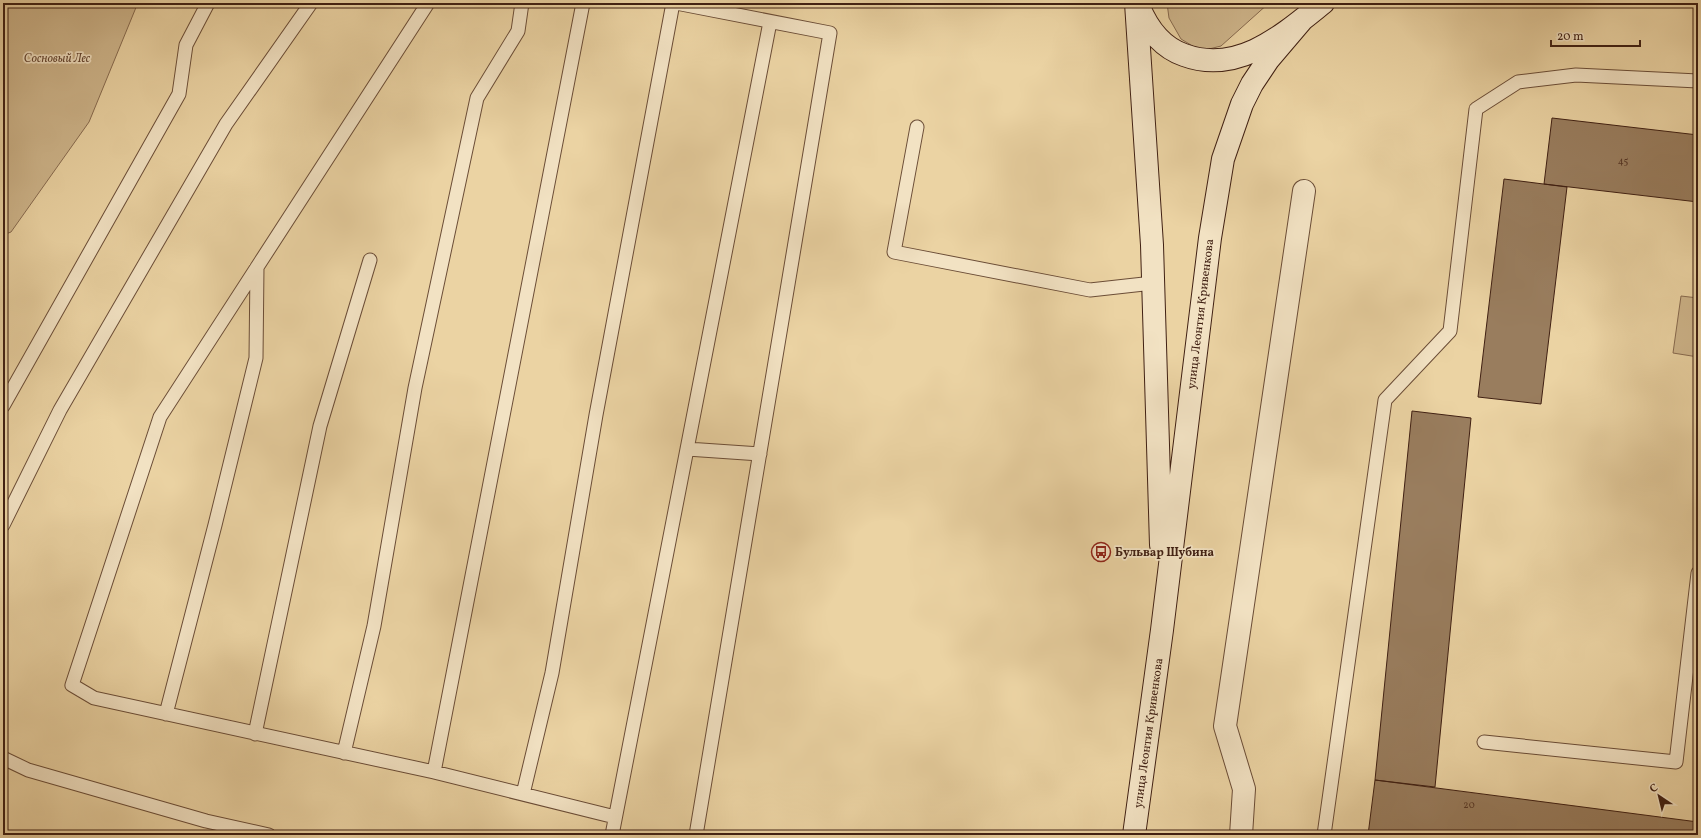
<svg xmlns="http://www.w3.org/2000/svg" width="1701" height="838" font-family="Vollkorn,serif">
	<style>
		.green { fill: #ceb58b; stroke: #876a4f }
		.building { fill: #997d5e; stroke: #402013 }
		.lines { fill: none; stroke-linecap: round; stroke-linejoin: round }
		.lane-casing { stroke: #6b4d37; stroke-width: 15 }
		.street-casing { stroke: #6b4d37; stroke-width: 24 }
		.secondary-casing { stroke: #402013; stroke-width: 24 }
		.lane { stroke: #f2e2c3; stroke-width: 13 }
		.street { stroke: #f2e2c3; stroke-width: 22 }
		.secondary { stroke: #f2e2c3; stroke-width: 22 }
		.labels { text-anchor: middle; stroke-width: 3.5; stroke-linejoin: round; paint-order: stroke }
		.number-label { font-size: 10px; fill: #563726 }
		.park-label { font-size: 12px; font-style: italic; fill: #644531; stroke: #f2e2c3 }
		.street-label { font-size: 12px; fill: #402013; stroke: #f2e2c3 }
		.poi-label { font-size: 12px; font-weight: bold; fill: #402013; stroke: #f2e2c3; text-anchor: start }
	</style>
	<rect width="100%" height="100%" fill="#ebd3a3"/>
	<filter id="stains"><feTurbulence type="fractalNoise" baseFrequency=".005" numOctaves="4"/><feColorMatrix values="0 0 0 0 .2 0 0 0 0 .09 0 0 0 0 .02 0 0 0 .5 -.17"/></filter>
	<radialGradient id="worn" r=".72"><stop offset=".6" stop-color="#630" stop-opacity="0"/><stop offset="1" stop-color="#630" stop-opacity=".3"/></radialGradient>
	<path class="green" d="M3,3H137V5L89,122L11,232L3,235Z
		M1167,3H1269L1221,46L1201,51L1181,39L1169,18Z
		M1681,296L1698,298V357L1673,353Z"/>
	<path class="building" d="M1552,118L1698,135V202L1544,184Z
		M1504,179L1567,187L1541,404L1478,397Z
		M1412,411L1471,418L1435,787L1375,780Z
		M1375,780L1698,822V835H1368Z"/>
	<g class="lines">
		<defs>
			<path id="lane" d="M428,3L160,417L72,685L94,698L434,772
				M583,3L434,772L615,817
				M676,3L830,33L696,835
				M917,127L894,252L1090,290L1153,283
				M3,406L179,94L186,45L208,3
				M687,449L760,454
				M3,525L60,410L226,124L311,3
				M166,714L215,525L256,358L257,267
				M255,734L320,426L370,260
				M1484,742L1676,762L1698,573
				M344,753L374,626L415,388L477,98L518,31L522,3
				M3,758L28,770L206,821L269,835
				M523,794L552,673L596,415L673,3
				M612,835L770,22
				M1324,835L1385,400L1450,331L1476,109L1518,82L1576,75L1698,81"/>
			<path id="street" d="M1241,835L1244,789L1225,726L1304,191"/>
			<path id="secondary" d="M1136,3L1152,245L1161,545
				M1139,7C1148,29 1161,47 1184,55C1238,75 1283,35 1323,3
				M1134,835L1162,630L1210,238L1223,159L1242,104L1252,84L1268,60L1302,20"/>
		</defs>
		<use href="#lane" class="lane-casing"/>
		<use href="#street" class="street-casing"/>
		<use href="#secondary" class="secondary-casing"/>
		<use href="#lane" class="lane"/>
		<use href="#street" class="street"/>
		<use href="#secondary" class="secondary"/>
	</g>
	<defs>
		<symbol id="bus-ring" viewBox="-11 -11 22 22"><circle r="9.5" fill="#f2e2c3" stroke="#8f2418" stroke-width="1.5"/><path d="M-5-6H5V4H4V6H2V4H-2V6H-4V4H-5ZM-3.5-4V0h7V-4ZM-3.5 1.2v1.5H-2V1.2ZM2 1.2v1.5H3.5V1.2Z" fill="#8f2418"/></symbol>
	</defs>
	<g fill-rule="evenodd">
		<use href="#bus-ring" x="1090" y="541" width="22" height="22"/>
	</g>
	<g class="labels">
		<g class="number-label">
			<text x="1623" y="164">45</text>
			<text x="1469" y="808">20</text>
		</g>
		<g class="park-label">
			<text x="57" y="62">Сосновый Лес</text>
		</g>
		<g class="street-label">
			<text transform="translate(1200 314) rotate(-83)" y="4">улица Леонтия Кривенкова</text>
			<text transform="translate(1148 733) rotate(-82)" y="4">улица Леонтия Кривенкова</text>
		</g>
		<g class="poi-label">
			<text x="1115" y="556">Бульвар Шубина</text>
		</g>
	</g>
	<rect width="1701" height="838" fill="none" stroke="#ebd3a3" stroke-width="16"/>
	<rect x="4" y="4" width="1693" height="830" fill="none" stroke="#402013" stroke-width="2"/>
	<rect x="8" y="8" width="1685" height="822" fill="none" stroke="#402013"/>
	<g transform="translate(1659 796) rotate(325)" stroke="#f2e2c3" stroke-width="3" paint-order="stroke">
	<path d="M0-3L7 15L0 10L-7 15Z" fill="#402013"/>
	<text y="-6" font-size="11" font-weight="bold" text-anchor="middle" fill="#402013">С</text>
	</g>
	<path d="M1551 40v6h89v-6" fill="none" stroke="#402013" stroke-width="2"/>
	<text x="1557" y="40" font-size="12" fill="#402013" stroke="#f2e2c3" stroke-width="3" paint-order="stroke">20 m</text>
	<rect width="100%" height="100%" filter="url(#stains)"/>
	<rect width="100%" height="100%" fill="url(#worn)"/>
</svg>
